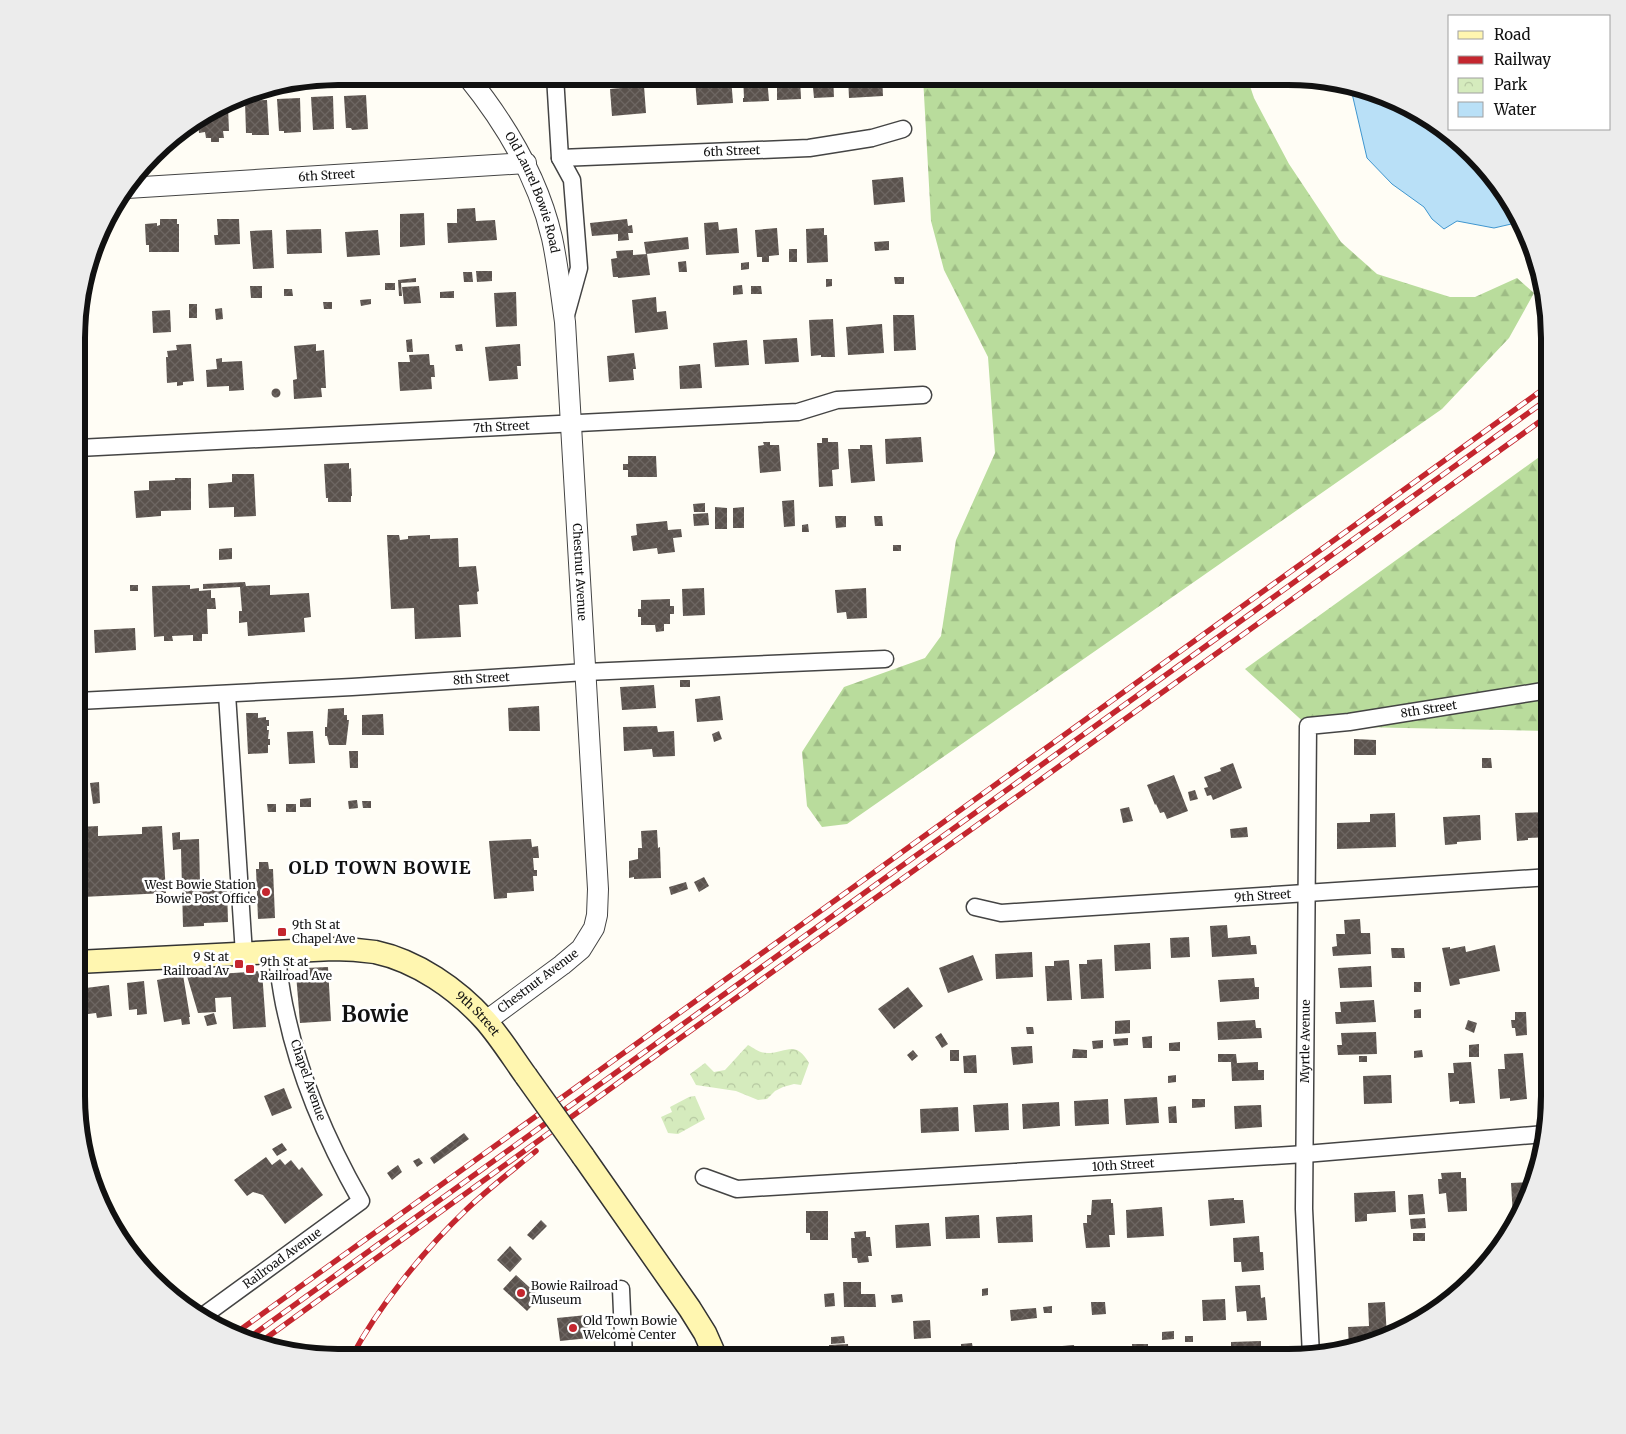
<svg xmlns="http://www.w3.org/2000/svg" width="1626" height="1434" font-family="Merriweather,serif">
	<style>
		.forest { fill: url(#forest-firs) }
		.park { fill: url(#park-crowns) }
		.water { fill: #b9e0f7; stroke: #3f96cf }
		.building { fill: url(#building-cross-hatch) }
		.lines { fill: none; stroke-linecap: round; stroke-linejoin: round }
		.minor-casing { stroke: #444; stroke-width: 19 }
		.tertiary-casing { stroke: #444; stroke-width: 22 }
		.secondary-casing { stroke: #333; stroke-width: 25 }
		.minor { stroke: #fff; stroke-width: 16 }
		.tertiary { stroke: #fff; stroke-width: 20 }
		.secondary { stroke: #fff6b0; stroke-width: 22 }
		.rail-casing { stroke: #c4262e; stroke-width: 5.5 }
		.rail { stroke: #fff; stroke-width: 4; stroke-dasharray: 11; stroke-linecap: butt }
		.secondary-bridge-casing { stroke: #333; stroke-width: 25; stroke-linecap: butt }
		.secondary-bridge { stroke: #fff6b0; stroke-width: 22 }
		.poi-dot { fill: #c4262e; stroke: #fff; stroke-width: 2 }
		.labels { text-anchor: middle; stroke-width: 5; stroke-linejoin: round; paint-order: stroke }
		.street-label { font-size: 12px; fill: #111; stroke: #fff }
		.poi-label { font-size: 12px; fill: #111; stroke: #fff; text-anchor: start }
		.district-label { font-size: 18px; font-weight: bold; letter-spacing: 1px; fill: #111; stroke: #fff }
		.town-label { font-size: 22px; font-weight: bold; fill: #111; stroke: #fff }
		.rim { fill: none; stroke: #111; stroke-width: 6 }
	</style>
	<defs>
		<pattern id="forest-firs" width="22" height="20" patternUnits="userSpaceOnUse" patternTransform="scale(1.25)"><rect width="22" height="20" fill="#b9dc9c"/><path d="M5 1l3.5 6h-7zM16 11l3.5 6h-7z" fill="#9ebc85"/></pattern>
		<pattern id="park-crowns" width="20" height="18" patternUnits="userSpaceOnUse" patternTransform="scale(1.25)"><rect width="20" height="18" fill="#d5ebbd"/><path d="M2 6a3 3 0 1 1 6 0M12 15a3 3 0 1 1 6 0" fill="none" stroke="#b6c8a1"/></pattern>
		<pattern id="building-cross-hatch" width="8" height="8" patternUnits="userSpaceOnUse" patternTransform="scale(1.25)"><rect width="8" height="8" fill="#5a524d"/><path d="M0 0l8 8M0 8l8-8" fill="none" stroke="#6d6662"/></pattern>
	</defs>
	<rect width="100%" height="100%" fill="#fffdf5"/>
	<path class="forest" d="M923,77H1247L1254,98L1289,164L1341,242L1377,274L1450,297H1475L1517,278L1534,293L1509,338L1442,409L847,824L822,827L807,806L802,752L844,687L925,658L941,636L956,540L995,453L988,357L944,270L931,221Z
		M1549,450V731L1308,726L1245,669Z"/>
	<path class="park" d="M748,1045C754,1048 759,1053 767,1053C787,1053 795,1039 809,1063L801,1085L794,1084L783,1087L775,1091L767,1099L758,1100L736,1091L696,1085L690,1074L705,1063L714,1072L725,1070Z
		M695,1096L705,1119L678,1134L668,1133L661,1117L672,1112L670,1107L689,1097Z"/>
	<path class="water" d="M1351,89L1404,103L1485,165L1520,222L1494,228L1457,221L1444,229L1432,219L1424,207L1392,184L1367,158Z"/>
	<path class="building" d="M743,76L767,77L769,101L743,102V98H744Z
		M731,77L733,103L697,105L695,79Z
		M777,77H800L801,99L777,100Z
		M812,77H833L834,97L814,98Z
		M848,77H882L883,96L849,98Z
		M644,86L646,113L612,116L610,89Z
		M366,95L368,129L352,130L351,128H346L344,96Z
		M333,96L334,129L313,130L311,97Z
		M300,98L301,132L284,133V131H279L277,99Z
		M267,100L269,135H252V133H246L245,101Z
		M228,107L229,131H223L224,138H219V142H211V138H206L205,132L199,133L198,122L223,108Z
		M903,177L905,202L874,205L872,180Z
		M475,208L476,221L495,220L497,240L448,243L447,223H457V209Z
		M424,213L425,245L400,247V214Z
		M160,219H177V224H179V252H149V245H146L145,224L157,223V226L160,225Z
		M217,219H239L240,244L215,245L214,235H218Z
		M627,219L628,226L632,225L633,233H628L629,240L618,241V234L592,236L590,223Z
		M718,222L719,230L737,228L739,253L706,255L704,223Z
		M777,228L779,255L769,256V262H762V257H757L755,230Z
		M824,228V235H827L828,262L807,263L806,229Z
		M321,229L322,253L287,254L286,230Z
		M272,230L274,268L253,269L250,231Z
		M378,230L380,255L347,257L345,232Z
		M688,237L689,249L646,254L644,242Z
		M889,241V250L875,251L874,242Z
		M789,249H797V262H789Z
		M633,250V255L647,254L650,275L618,278V277H613L611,259L617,258L616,251Z
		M686,261L687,272H679L678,262Z
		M749,262V269L741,270V263Z
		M476,271H492V281L477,282Z
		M463,272H472L473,282H464Z
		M894,277H904V284H895Z
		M416,278V282L401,283L402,296H399L398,280Z
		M826,279H832V286L826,287Z
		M385,283H395V290H385Z
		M742,285L743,294L733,295V286Z
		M250,286H262V298H251Z
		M419,286L421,303L404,304L402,287Z
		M751,286H761L762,294H751Z
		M284,289H292L293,296H284Z
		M454,291V298H440V292Z
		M516,292L517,326L496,327L494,293Z
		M656,297L657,312L666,311L668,329L635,333L632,300Z
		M371,299V304L361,306L360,300Z
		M323,302H332V309H324Z
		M189,304H197V318H189Z
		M222,308L223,319L216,320L215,309Z
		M170,310L171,332L153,333L152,311Z
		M893,315H914L916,350L894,351Z
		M833,319L835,357H821V355L811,356L809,320Z
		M882,324L884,353L848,355L846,327Z
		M797,338L799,362L765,364L763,340Z
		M412,339L413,352H407L406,340Z
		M747,340L749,365L715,367L713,343Z
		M191,344L194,381L183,382V385L177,386V382L167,383L166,357H168L167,351L177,350L176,345Z
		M316,344V351L324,350L326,388H321L322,397L294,399L293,380L297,379L294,346Z
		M462,344L463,351H456L455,345Z
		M520,344L521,366H517L518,379L489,381L485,347Z
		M634,353L636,369H633L634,380L609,382L607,356Z
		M429,354L430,365H434L435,377H431L432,389L400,391L398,362H410L409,355Z
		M222,358V362L242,361L244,390L229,391V386L207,387L206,370L217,369L216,359Z
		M700,364L702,388L680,389L679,366Z
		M271.5 393a4.5 4.5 0 1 1 9 0a4.5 4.5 0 1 1-9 0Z
		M921,437L923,462L886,464L885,439Z
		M822,438H828V442H838L839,469L832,470L833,486L819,487L817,443H822Z
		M763,442H770V445H779L781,471L760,473L758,446L764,445Z
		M860,445H872L875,481L851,483L848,449H860Z
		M628,456H656L657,477H628V470H623V464H628Z
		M349,463V469L351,468L352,496H351V502H328V498H326L324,464Z
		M232,474H254L256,516L234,517V507L209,508L208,484L232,482Z
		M175,478H191V510L161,511V516L136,518L134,491L149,490V481L175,480Z
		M794,500L795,526L784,527L782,501Z
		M705,503V512H694L693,504Z
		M715,507L727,508V529H715Z
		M744,507V528H733V508Z
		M708,513L709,525L694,526L693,514Z
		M835,516H846V527L836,528Z
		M874,516H882L883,526H875Z
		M667,521L668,530L681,529L682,537L673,538L675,552L658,554L657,548L633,551L631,536L637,535L636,524Z
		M808,524L809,532H802V525Z
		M387,535H399L400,540L408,539V536L430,535V539L458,538L459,567L476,566L479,591L477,592L478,604L459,605L461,637L415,639L414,608L391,609Z
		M893,545H901V551H893Z
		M232,548V559L219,560V549Z
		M245,582L246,586L270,585V595L309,593L311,617L304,618L305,632L248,636L247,622L239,623V611H242L240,587L203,589V584Z
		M130,585H138V591H130Z
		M190,585V589L199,588V591L211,590V598H215L216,609H207L208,634H202V641H193V635L172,636L173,641H164V636L154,637L152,586Z
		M704,588L705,615L683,616L682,589Z
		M866,588L867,618L847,619L846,612L837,613L835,590Z
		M670,599V606H674V614H670V624H664V631L656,632L655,625H641V617H638V609H641V600Z
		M135,628L136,650L95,653L94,630Z
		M680,680H690V687H680Z
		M654,685L656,708L622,710L620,687Z
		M720,696L723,720L697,722L695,699Z
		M539,706L540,731H509L508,708Z
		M344,708V715H347V720H349L346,745H329L327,736H325V727H327L328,709Z
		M246,713H258V718L266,717V720H269V726H267V730H269L268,739H270V745H268V753L248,754Z
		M383,714L384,735H362V715Z
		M657,726L658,732L674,731L675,756L653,757L652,749L624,751L623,727Z
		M313,731L315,763L289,764L287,732Z
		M719,731L722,739L714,742L712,734Z
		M1354,739L1376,740V755H1354Z
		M349,751H358V768H350Z
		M1482,758H1491L1492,768H1482Z
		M1233,763L1242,788L1213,800L1211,795L1207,796L1204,788L1208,787L1204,777L1221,771L1220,768Z
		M85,773L86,783L80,784L78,774Z
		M1174,775L1188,811L1167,819L1164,812L1160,813L1156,804L1155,805L1147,785Z
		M99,782L100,803L93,804L90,783Z
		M1195,790L1198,799L1190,801L1188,792Z
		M77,798H84L85,801L83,819H77Z
		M311,798V807H300V799Z
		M357,800L358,808L349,809L348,801Z
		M362,801H371V808H363Z
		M267,804H276V812H268Z
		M286,804H296V812H286Z
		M1129,807L1133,821L1123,823L1120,809Z
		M1550,812V837L1528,838V840L1517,841L1515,813Z
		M1395,813L1396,847L1337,849V823L1370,822V814Z
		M1480,815L1481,840L1457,842V844L1445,845L1443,817Z
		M98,826V836L142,834V827L162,826L166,893L82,897L79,827Z
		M1247,827L1248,837L1231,838L1230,829Z
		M657,830L658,848L660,847L661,878L634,879V877L629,878V861L638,859V848H642L641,831Z
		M180,832V840L199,839L200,885L203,884V888L227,887L228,922L204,923V926L183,927L181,849L173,850L172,833Z
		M531,839L532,847L538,846L539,858H533L534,870H537V876H533L534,891L507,893V898L494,899L489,841Z
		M259,862H268L269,869H273L275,918L258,919L256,869H259Z
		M704,877L709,886L699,892L694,882Z
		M686,882L688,889L671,895L669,887Z
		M1360,919L1361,933H1370L1371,954L1333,956L1332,947L1337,946L1336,934H1345L1344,920Z
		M1227,925L1228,938L1250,936L1251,945H1256L1257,954L1212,957L1210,926Z
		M1189,937L1190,957L1171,958L1170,938Z
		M1150,943L1151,969L1115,971L1114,945Z
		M1495,945L1500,971L1459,979L1460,984L1450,986L1442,948L1450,947V949L1465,946L1466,952Z
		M1391,948H1404L1405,958H1392Z
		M1032,952L1033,977L996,979L995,954Z
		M973,955L983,980L948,993L939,968Z
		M1102,959L1104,998L1081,999L1079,964H1087V960Z
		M1069,960L1072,1000L1047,1001L1045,966H1054V961Z
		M1371,966L1372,987L1340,988L1338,968Z
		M328,967L331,1021L300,1023L296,974L306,973L305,968Z
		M262,971L266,1027L233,1029L231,997L215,998L216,1012L198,1013L187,976Z
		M183,975L190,1017H189L190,1024L182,1025L181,1019L164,1022L157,980Z
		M1254,978L1255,987H1259V999L1220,1002L1218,980Z
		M144,981L147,1014L137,1015V1009L129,1010L127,983Z
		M1414,982H1421V992H1414Z
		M109,985L112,1016L97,1018L96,1013L88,1014L86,988Z
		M908,987L923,1006L894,1029L878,1009Z
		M1374,1000L1376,1022L1336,1024L1335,1012H1341L1340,1002Z
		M1421,1009V1018H1414V1010Z
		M1515,1012H1526L1527,1035L1516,1036L1515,1028H1512L1511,1020H1515Z
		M214,1013L217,1024L207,1026L204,1016Z
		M1130,1020V1033L1115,1034V1021Z
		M1255,1020L1256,1028H1261L1262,1038L1218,1040L1217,1022Z
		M1468,1020L1477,1023L1474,1033L1465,1029Z
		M1026,1027H1033L1034,1034H1027Z
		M1376,1032L1377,1054L1338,1055L1337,1045H1342L1341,1033Z
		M941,1033L948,1044L942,1048L935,1037Z
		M1152,1036V1048H1143L1142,1037Z
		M1128,1038V1045L1114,1046L1113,1039Z
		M1103,1040V1048L1093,1049L1092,1041Z
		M1180,1042V1051H1169V1043Z
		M1479,1044V1057H1469V1045Z
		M1032,1046L1033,1063L1013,1065L1011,1047Z
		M1073,1049L1087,1050V1058H1072Z
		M913,1050L918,1056L912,1061L907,1055Z
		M950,1050H959V1061H950Z
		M1422,1050L1423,1057L1414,1058V1051Z
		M1523,1053L1527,1099L1510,1101V1098L1500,1099L1498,1069H1505L1504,1054Z
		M1218,1054H1236L1237,1063L1258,1062V1070H1264V1080L1232,1081L1231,1062H1218Z
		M976,1055L977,1073H964L963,1056Z
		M1359,1056H1367V1062H1359Z
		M1471,1062L1475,1103L1459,1104V1101L1450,1102L1448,1073H1454L1453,1063Z
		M81,1065L87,1074L77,1081V1068Z
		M1176,1075V1082L1168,1083V1076Z
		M1391,1075L1392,1103L1364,1104L1363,1076Z
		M1547,1078H1550L1549,1102H1548Z
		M284,1088L292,1108L272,1116L264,1096Z
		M1157,1097L1159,1123L1126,1125L1124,1099Z
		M1108,1099L1109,1124L1075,1126L1074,1101Z
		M1192,1099H1205V1107L1192,1108Z
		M1059,1102L1060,1126L1023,1129L1022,1104Z
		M1008,1103L1009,1130L975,1132L973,1105Z
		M1261,1105L1262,1127L1235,1129L1234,1106Z
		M1176,1106L1177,1123H1169L1168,1107Z
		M958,1107L959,1131L921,1133L920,1109Z
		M464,1133L469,1139L434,1164L430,1158Z
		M282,1143L287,1150L277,1156L272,1149Z
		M266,1157L272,1165L280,1159L285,1165L291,1160L299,1170L302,1167L323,1195L285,1224L263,1195L253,1192L247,1196L234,1180Z
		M419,1158L423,1163L417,1167L413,1161Z
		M398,1165L402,1172L392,1180L387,1173Z
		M1461,1172V1178H1466L1467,1211L1448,1212L1446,1193L1439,1194L1438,1179H1442L1441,1173Z
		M1534,1182L1523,1212L1519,1217H1513L1511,1183Z
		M1395,1191L1396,1212L1367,1214V1221L1355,1222L1354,1193Z
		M1423,1194L1425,1214L1409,1215L1408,1195Z
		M1234,1198V1200H1243L1245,1223L1210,1226L1208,1200Z
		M1111,1199V1203H1113L1115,1235H1109L1110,1247L1086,1248L1083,1223H1087V1215H1091L1092,1200Z
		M1162,1207L1164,1236L1127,1238L1126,1210Z
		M806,1211H828V1240H810V1233H806Z
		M979,1215L980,1238L946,1239L945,1217Z
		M1032,1215L1033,1242L998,1243L996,1217Z
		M1425,1218L1426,1228L1411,1229L1410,1219Z
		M541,1220L547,1226L533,1240L527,1235Z
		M929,1223L931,1246L896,1248L895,1225Z
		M866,1231V1237H870L872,1256H868L869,1262L858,1263L857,1258H852L851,1238H855L854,1232Z
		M1413,1233H1425V1241H1413Z
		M1259,1236L1260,1252H1263L1264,1270L1242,1272L1241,1262H1234L1233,1238Z
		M510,1246L522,1259L510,1272L497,1260Z
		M516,1275L540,1297L527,1311L503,1289Z
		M843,1282H861V1294H875L876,1307H844Z
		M1260,1285L1261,1298L1265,1297L1267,1320L1247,1321L1246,1311L1237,1312L1235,1286Z
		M988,1288V1295L982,1296V1289Z
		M834,1293L835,1306L825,1307L824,1294Z
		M902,1294L903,1302L892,1303L891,1295Z
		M1225,1299L1226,1320L1203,1321L1202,1300Z
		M1091,1302H1105L1106,1314L1092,1315Z
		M1385,1302L1387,1338L1349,1347L1348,1327L1369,1326L1368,1303Z
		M1052,1306V1313H1044L1043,1307Z
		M1036,1308L1037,1318L1011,1321L1010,1310Z
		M587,1315L589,1338L560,1341L557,1318Z
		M930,1320L931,1338L914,1339L913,1321Z
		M1174,1331V1339L1162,1340V1332Z
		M844,1336L845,1343L831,1344V1337Z
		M1185,1336H1193V1342H1185Z
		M1261,1341V1351H1268V1357H1231V1342Z
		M972,1343L973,1349H975L976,1357H942L941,1352L961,1349V1344Z
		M848,1344L849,1357H830L829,1345Z
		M1132,1344H1148V1352L1175,1350V1357H1133Z
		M1074,1345L1075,1351L1091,1350L1092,1357H1058L1057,1353L1062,1352V1346Z
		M596,1347V1358H545L544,1351Z
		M1025,1350V1355H1034V1357H1002V1352Z"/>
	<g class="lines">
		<defs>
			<g id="minor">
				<path d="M555,76L560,158L572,180L579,268L566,315"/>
				<path id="s1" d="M560,158L809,148L872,138L903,129"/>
				<path id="s2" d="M78,448L798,412L837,400L923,395"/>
				<path d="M227,694L244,954"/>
				<path id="s3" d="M78,701L352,687L586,672L885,659"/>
				<path id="s4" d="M975,907L1001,913L1550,877"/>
				<path id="s5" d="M704,1177L737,1189L1305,1154L1545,1134"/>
				<path d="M621,1289L624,1358"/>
				<path id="s6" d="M203,1316L361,1201C328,1143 300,1079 286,1013C281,993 279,972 276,952"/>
				<path id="s7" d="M1311,1356L1304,1209L1308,726L1349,722L1549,690"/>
			</g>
			<g id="tertiary">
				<path id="s8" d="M467,76C506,124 538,177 552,238C558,266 561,294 565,322L598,889L597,915L594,928L581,949L562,965L486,1021"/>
				<path id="s9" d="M127,188L526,163"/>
			</g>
			<g id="secondary">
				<path id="s10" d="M77,962L333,949C347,949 361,950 375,952C417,961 457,989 485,1020C500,1037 513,1058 526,1076"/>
				<path d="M583,1156L690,1309L705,1333L716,1358"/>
			</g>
		</defs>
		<use href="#minor" class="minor-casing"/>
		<use href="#tertiary" class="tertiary-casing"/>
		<use href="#secondary" class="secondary-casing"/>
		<use href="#minor" class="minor"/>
		<use href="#tertiary" class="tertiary"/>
		<use href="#secondary" class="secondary"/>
		<defs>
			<path id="rail" d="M233,1335L1549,385
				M246,1340L1549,398
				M258,1344L665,1049L1549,415
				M351,1358C378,1307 424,1250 466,1210C488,1189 513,1170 536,1151"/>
		</defs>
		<use href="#rail" class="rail-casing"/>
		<use href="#rail" class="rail"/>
		<defs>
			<path id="secondary-bridge" d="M526,1076L583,1156"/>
		</defs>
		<use href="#secondary-bridge" class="secondary-bridge-casing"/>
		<use href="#secondary-bridge" class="secondary-bridge"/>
	</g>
	<g class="poi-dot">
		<circle cx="266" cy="892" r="5"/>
		<rect x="277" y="927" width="10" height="10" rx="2.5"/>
		<rect x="234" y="959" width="10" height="10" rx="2.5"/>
		<rect x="245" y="964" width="10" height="10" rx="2.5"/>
		<circle cx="521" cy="1293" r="5"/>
		<circle cx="573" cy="1328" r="5"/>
	</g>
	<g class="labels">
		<g class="street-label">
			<text dy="4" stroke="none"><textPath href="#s1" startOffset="172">6th Street</textPath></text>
			<text dy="4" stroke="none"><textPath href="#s9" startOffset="200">6th Street</textPath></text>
			<text dy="4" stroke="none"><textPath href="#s8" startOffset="135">Old Laurel Bowie Road</textPath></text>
			<text dy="4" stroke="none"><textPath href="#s2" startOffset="424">7th Street</textPath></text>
			<text dy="4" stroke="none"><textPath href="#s8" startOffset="520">Chestnut Avenue</textPath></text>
			<text dy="4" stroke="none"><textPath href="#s3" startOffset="404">8th Street</textPath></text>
			<text dy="4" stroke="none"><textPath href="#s7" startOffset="752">8th Street</textPath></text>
			<text dy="4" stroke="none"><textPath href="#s4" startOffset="289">9th Street</textPath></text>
			<text transform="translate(538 981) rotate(-37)" y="4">Chestnut Avenue</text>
			<text dy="4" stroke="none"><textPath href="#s10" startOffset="420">9th Street</textPath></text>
			<text dy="4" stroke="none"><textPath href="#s7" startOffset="315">Myrtle Avenue</textPath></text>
			<text transform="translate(308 1080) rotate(71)" y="4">Chapel Avenue</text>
			<text dy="4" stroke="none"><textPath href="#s5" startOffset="422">10th Street</textPath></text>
			<text dy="4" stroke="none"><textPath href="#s6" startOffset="98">Railroad Avenue</textPath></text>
		</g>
		<g class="poi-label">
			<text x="256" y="889" text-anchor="end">West Bowie Station<tspan x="256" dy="14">Bowie Post Office</tspan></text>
			<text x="292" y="929">9th St at<tspan x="292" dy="14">Chapel Ave</tspan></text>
			<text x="229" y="961" text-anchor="end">9 St at<tspan x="229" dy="14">Railroad Av</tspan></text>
			<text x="260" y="966">9th St at<tspan x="260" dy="14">Railroad Ave</tspan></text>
			<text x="531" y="1290">Bowie Railroad<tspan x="531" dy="14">Museum</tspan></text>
			<text x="583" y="1325">Old Town Bowie<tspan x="583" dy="14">Welcome Center</tspan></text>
		</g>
		<g class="district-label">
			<text x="380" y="874">OLD TOWN BOWIE</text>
		</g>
		<g class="town-label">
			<text x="375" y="1022">Bowie</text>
		</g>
	</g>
	<path d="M0 0H1626V1434H0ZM338 85H1288A253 253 0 0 1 1541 338V1096A253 253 0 0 1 1288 1349H338A253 253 0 0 1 85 1096V338A253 253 0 0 1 338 85Z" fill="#ececec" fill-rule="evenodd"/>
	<path class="rim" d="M338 85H1288A253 253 0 0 1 1541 338V1096A253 253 0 0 1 1288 1349H338A253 253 0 0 1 85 1096V338A253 253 0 0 1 338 85Z"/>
	<rect x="1448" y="15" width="162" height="115" fill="#ffffff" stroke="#a0a0a0"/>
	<rect x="1458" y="31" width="25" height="8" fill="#fff6b0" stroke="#a0a0a0"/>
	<text x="1494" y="40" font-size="15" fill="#111111">Road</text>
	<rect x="1458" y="56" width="25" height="8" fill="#c4262e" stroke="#a0a0a0"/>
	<text x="1494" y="65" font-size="15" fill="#111111">Railway</text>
	<rect x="1458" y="78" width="25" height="15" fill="url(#park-crowns)" stroke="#a0a0a0"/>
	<text x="1494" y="90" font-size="15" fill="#111111">Park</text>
	<rect x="1458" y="102" width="25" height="15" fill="#b9e0f7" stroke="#a0a0a0"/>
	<text x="1494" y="115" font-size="15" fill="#111111">Water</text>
</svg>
